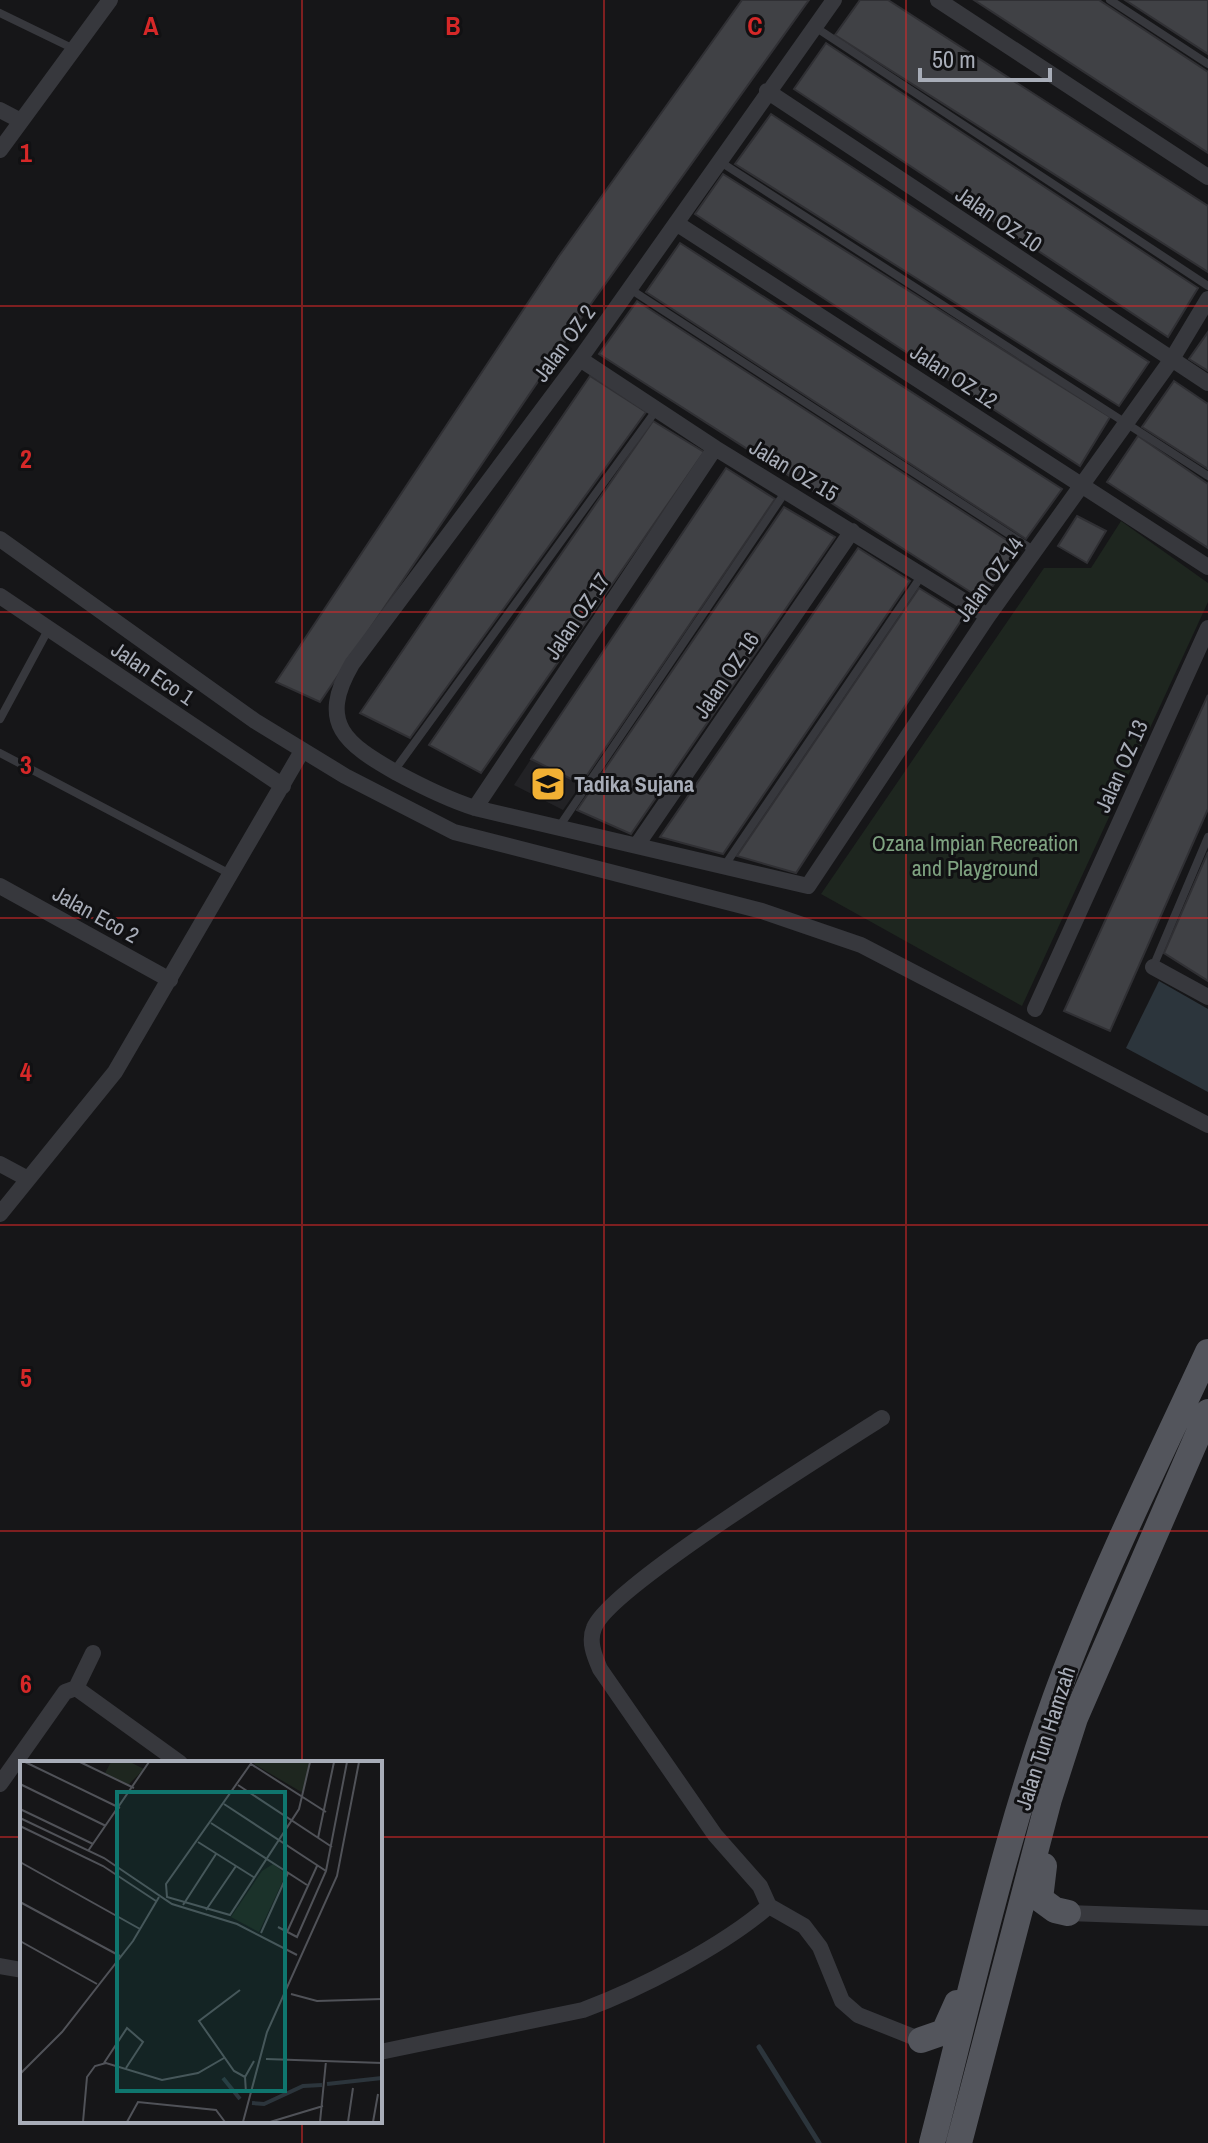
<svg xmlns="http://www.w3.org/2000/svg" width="1208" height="2143" font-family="'Archivo Narrow',sans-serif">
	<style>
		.built { fill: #222225 }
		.green { fill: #1e261f }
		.water { fill: #2c353c }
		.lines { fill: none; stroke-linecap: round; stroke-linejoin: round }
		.stream { stroke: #2c353c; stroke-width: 5 }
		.building { fill: #404145; stroke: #303034; stroke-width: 2 }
		.lane { stroke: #37383d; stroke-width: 8 }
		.street { stroke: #37383d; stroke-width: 16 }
		.primary { stroke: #53555c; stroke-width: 26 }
		.grid { fill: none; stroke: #d62828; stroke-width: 2; stroke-opacity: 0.55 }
		.labels { text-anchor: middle; stroke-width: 6; stroke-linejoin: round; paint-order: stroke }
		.street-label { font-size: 22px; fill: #a8adb8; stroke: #111113 }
		.poi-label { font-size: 22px; font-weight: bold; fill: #a8adb8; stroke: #111113; text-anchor: start }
		.park-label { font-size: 22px; fill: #7fa381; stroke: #111113 }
		.inset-river { fill: none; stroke: #2c353c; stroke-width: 4 }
		.inset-road { fill: none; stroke: #505258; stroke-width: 2 }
		.view { fill: #0f766e; fill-opacity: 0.15; stroke: #0f766e; stroke-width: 4 }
		.inset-edge { fill: none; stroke: #a8adb8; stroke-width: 4 }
		.grid-label { font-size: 26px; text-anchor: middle; font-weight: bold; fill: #d62828; stroke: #111113; stroke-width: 6; stroke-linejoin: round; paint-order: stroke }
	</style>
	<rect width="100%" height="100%" fill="#161618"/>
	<path class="built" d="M531,759L581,784L563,810L514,785Z"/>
	<path class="green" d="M1121,521L1208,583V602L1022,1006L821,894L1044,568H1091Z"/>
	<path class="water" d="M1159,981L1208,1009V1092L1126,1048Z"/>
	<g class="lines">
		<path class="stream" d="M759,2047L819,2143"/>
	</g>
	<path class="building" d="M742,0H809L588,308L320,702L276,682L559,256Z
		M860,0H888L1208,206V272L835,35Z
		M974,0H1099L1208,72V153Z
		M1125,0H1208V54Z
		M826,43L1198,288L1168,337L794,89Z
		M771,114L1149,362L1119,406L735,164Z
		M723,174L1110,417L1080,466L695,214Z
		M680,243L1062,489L1026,539L646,292Z
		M637,301L1019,548L983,600L599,354Z
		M1208,332V371L1189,359Z
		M590,376L646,412L410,738L360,713Z
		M1174,381L1208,404V469L1142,427Z
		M653,421L704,452L481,773L429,745Z
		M1138,436L1208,484V548L1107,482Z
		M726,468L775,499L581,784L531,759Z
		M784,507L835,537L631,834L577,810Z
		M1077,516L1106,531L1087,563L1058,546Z
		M858,548L910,581L723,854L660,837Z
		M919,588L964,616L796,873L737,856Z
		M1208,695V809L1110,1031L1064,1011Z
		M1208,852V981L1164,953Z"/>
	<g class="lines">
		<path class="lane" d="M1110,0L1208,64
			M0,13L74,49
			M815,27L1208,286
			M719,161L1208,476
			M630,289L1035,551
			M0,719L48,630
			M0,753L232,875
			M394,771L657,409
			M559,827L786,491
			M725,865L922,575
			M1153,967L1208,837"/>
		<path class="street" d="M834,0L580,359L352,664C317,724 346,744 397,773C423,787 447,799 475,808L808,886L988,616L1172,359L1208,299
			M938,0L1208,177
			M767,91L1208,383
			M0,110L21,121
			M0,150L110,0
			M676,223L1208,567
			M580,359L715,448L988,616
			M0,539L255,721L345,776L454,832L762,911L861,945L1208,1125
			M0,596L283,786
			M475,808L715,448
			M637,845L852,531
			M0,886L170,980
			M1153,967L1208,997
			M1035,1009L1208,628
			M0,1164L28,1179
			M0,1214L115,1072L302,751
			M76,1688L93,1653
			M0,1784L65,1692L76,1688L180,1763
			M769,1906L760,1886L715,1835L600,1669C595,1657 588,1642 594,1628C608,1588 834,1449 882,1418
			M769,1906L804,1926L820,1947L842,2001L858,2015L921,2040
			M1068,1913L1208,1918
			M0,1966L22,1970
			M380,2052L583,2010C640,1989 723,1946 769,1906"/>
		<path class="primary" d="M1044,1866L1040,1899L1055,1910L1068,1913
			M921,2040L944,2032L957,2003
			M932,2143C973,1986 1007,1824 1065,1672C1107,1563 1159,1458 1208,1352
			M959,2143L1049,1799L1075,1718L1208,1412"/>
	</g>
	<path class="grid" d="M302,0V1763M604,0V2143M906,0V2143M0,306H1208M0,612H1208M0,918H1208M0,1225H1208M0,1531H1208M0,1837H22M380,1837H1208M302,2121V2143"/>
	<defs>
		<symbol id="school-square" viewBox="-11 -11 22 22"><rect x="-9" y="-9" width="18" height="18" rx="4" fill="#f2b134" stroke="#111113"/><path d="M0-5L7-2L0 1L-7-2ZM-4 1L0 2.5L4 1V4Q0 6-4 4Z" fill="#111"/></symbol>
	</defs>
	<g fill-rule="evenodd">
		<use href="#school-square" x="528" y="764" width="40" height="40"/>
	</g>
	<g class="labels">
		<g class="street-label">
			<text transform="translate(999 219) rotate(34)" y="8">Jalan OZ 10</text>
			<text transform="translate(564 343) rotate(-54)" y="8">Jalan OZ 2</text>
			<text transform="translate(954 376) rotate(33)" y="8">Jalan OZ 12</text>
			<text transform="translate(794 470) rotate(31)" y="8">Jalan OZ 15</text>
			<text transform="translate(989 579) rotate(-54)" y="8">Jalan OZ 14</text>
			<text transform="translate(577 616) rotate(-56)" y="8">Jalan OZ 17</text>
			<text transform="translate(153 673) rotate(34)" y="8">Jalan Eco 1</text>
			<text transform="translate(726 675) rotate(-56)" y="8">Jalan OZ 16</text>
			<text transform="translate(1121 766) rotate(-66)" y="8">Jalan OZ 13</text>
			<text transform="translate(96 914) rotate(29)" y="8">Jalan Eco 2</text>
			<text transform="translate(1045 1738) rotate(-72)" y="8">Jalan Tun Hamzah</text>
		</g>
		<g class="poi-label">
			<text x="574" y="792">Tadika Sujana</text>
		</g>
		<g class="park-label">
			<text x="975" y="851">Ozana Impian Recreation<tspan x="975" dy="25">and Playground</tspan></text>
		</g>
	</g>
	<g transform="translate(20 1761)">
		<rect width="362" height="362" fill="#161618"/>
		<path d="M91,1H110L124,8L108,24L85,12ZM289,1L283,32L234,3L235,1ZM253,103L266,113L239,171L211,156L242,110Z" fill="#1e261f"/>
		<path class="inset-river" d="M203,317L220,338M307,323L362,317M232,342L244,343L283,325L302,324"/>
		<path class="inset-road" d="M5,1L100,47M60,1L114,27M232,1L146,123L147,136L210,154L279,48L290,1M231,3L306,51M0,23L86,65M218,24L312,86M204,43L306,110M0,48L73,83M0,57L84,97L152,143L217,163L277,194M191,62L287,124M0,65L83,105L136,140M298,77L314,1M178,81L235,117M68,90L129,1M0,101L120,168M0,141L100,195M163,144L196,93M186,149L216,105M258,166L277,176L306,110L327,1M267,171L297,105M241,172L268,112M0,180L77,223M220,229L179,260L214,310L225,316M271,233L297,240L362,238M246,298L362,302M84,302L107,267L123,281L106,307M0,313L42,271L113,180L139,136M226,332L225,316L234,300M63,361L67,316L75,305L86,302L142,319L178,312L204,297M107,361L118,341L196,349L205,361M223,361L247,271L317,115L339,1M250,361L303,345M300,361L306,300M328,361L333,327M353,361L358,333"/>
		<path class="view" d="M97,31H265V330H97Z"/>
		<rect width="362" height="362" class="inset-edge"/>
	</g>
	<g class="grid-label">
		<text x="151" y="35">A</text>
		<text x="453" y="35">B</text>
		<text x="755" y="35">C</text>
		<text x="26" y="162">1</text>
		<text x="26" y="468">2</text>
		<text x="26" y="774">3</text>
		<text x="26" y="1081">4</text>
		<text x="26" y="1387">5</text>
		<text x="26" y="1693">6</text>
	</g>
	<path d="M920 68v12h130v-12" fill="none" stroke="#a8adb8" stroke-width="4"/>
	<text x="932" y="68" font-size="24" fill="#a8adb8" stroke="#111113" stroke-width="6" paint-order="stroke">50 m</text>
</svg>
